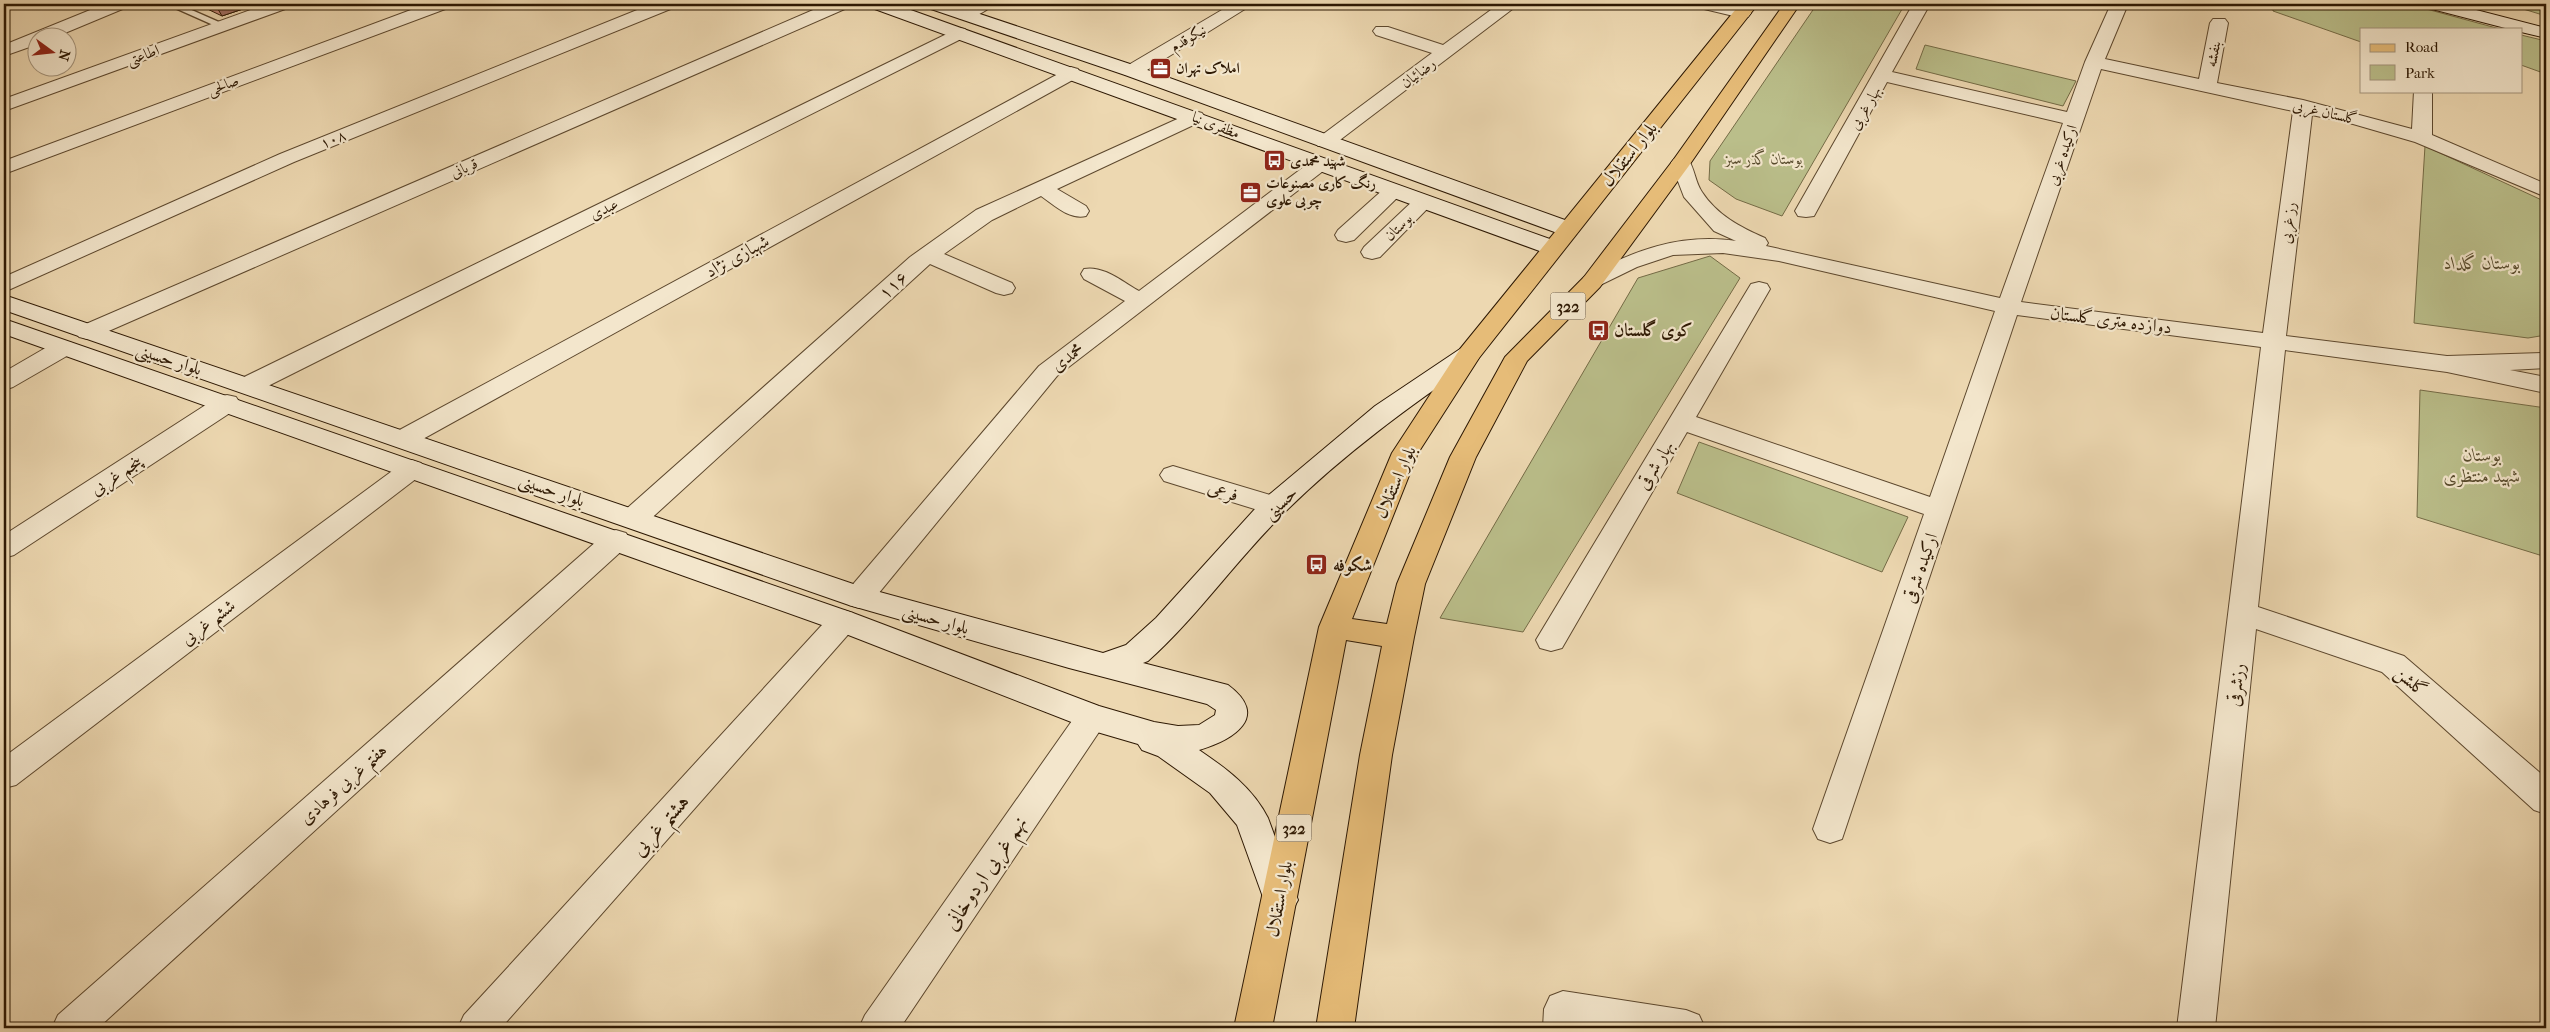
<svg xmlns="http://www.w3.org/2000/svg" width="2550" height="1032" font-family="'IM FELL French Canon',Amiri,serif">
	<style>
		.green { fill: #babe8a; stroke: #746b46 }
		.lines { fill: none; stroke-linecap: round; stroke-linejoin: round }
		.lane-casing { stroke: #5d482e; stroke-width: 3 }
		.street-casing { stroke: #5d482e; stroke-width: 2 }
		.secondary-casing { stroke: #2d1803; stroke-width: 2 }
		.primary-casing { stroke: #2d1803; stroke-width: 2 }
		.lane { fill: #f3e6cc; fill-rule: evenodd }
		.street { fill: #f3e6cc; fill-rule: evenodd }
		.secondary { fill: #f3e6cc; fill-rule: evenodd }
		.primary { fill: #e6bc78; fill-rule: evenodd }
		.wall { fill: #c58879; stroke: #2d1803 }
		.shaded-wall { fill: #a06f63; stroke: #2d1803 }
		.labels { text-anchor: middle; stroke-width: 4.5; stroke-linejoin: round; paint-order: stroke }
		.far-street-label { font-size: 15px; fill: #2d1803; stroke: #f3e6cc }
		.far-poi-label { font-size: 15px; font-weight: bold; fill: #2d1803; stroke: #f3e6cc; text-anchor: start }
		.far-park-label { font-size: 15px; font-style: italic; fill: #574a2c; stroke: #f3e6cc }
		.shield { fill: #f3e6cc; stroke: #68563f; stroke-width: 1 }
		.shield-label { font-size: 16px; font-weight: bold; fill: #2d1803 }
		.street-label { font-size: 18px; fill: #2d1803; stroke: #f3e6cc }
		.park-label { font-size: 18px; font-style: italic; fill: #574a2c; stroke: #f3e6cc }
		.poi-label { font-size: 18px; font-weight: bold; fill: #2d1803; stroke: #f3e6cc; text-anchor: start }
		.near-street-label { font-size: 21px; fill: #2d1803; stroke: #f3e6cc }
	</style>
	<rect width="100%" height="100%" fill="#edd8b1"/>
	<filter id="stains"><feTurbulence type="fractalNoise" baseFrequency=".004" numOctaves="4"/><feColorMatrix values="0 0 0 0 .2 0 0 0 0 .09 0 0 0 0 .02 0 0 0 .5 -.17"/></filter>
	<radialGradient id="worn" r=".72"><stop offset=".6" stop-color="#630" stop-opacity="0"/><stop offset="1" stop-color="#630" stop-opacity=".3"/></radialGradient>
	<path class="green" d="M1817,4H1905L1782,216L1736,199L1709,180L1710,161Z
		M2273,4H2408L2500,29H2361V42L2273,11Z
		M2507,4H2546V16Z
		M2521,35L2546,41V74L2521,65Z
		M1925,45L2076,81L2063,106L1916,69Z
		M2425,146L2546,202V335L2528,338L2414,323Z
		M1710,256L1740,278L1523,632L1440,618L1638,278Z
		M2420,390L2546,408V557L2417,517Z
		M1699,442L1908,517L1882,572L1677,493Z"/>
	<g class="lines">
		<defs>
			<path id="lane" d="M166,4H178L228,26L220,28Z"/>
			<path id="street" d="M105,4H128L125,8L53,38H38V44L4,56V45Z
				M267,4H291L288,8L4,111V99Z
				M427,4H451L448,8L4,174V161Z
				M652,4H676L673,8L294,162L4,292V277L280,154Z
				M827,4H850L847,8L95,337L87,339L79,337L75,332L79,327Z
				M971,4H993C986,13 968,20 958,18L955,14Z
				M1232,4H1253L1139,75H1125L1123,71L1125,67Z
				M1499,4H1519L1332,146H1318L1315,142L1318,138L1432,53L1376,35L1373,31L1376,27H1388L1443,45Z
				M1697,4H1726L1748,9L1751,13L1748,17L1742,18L1700,8Z
				M1913,4H1930L1892,72L2067,112L2085,62L2111,4H2128L2105,59L2199,79L2210,23L2213,19H2225L2228,23L2217,83L2303,100L2412,129L2414,91H2432V135L2546,184V197L2415,142L2353,124L2312,115L2286,336L2447,356L2546,353V368L2510,370L2546,377V393L2447,372L2285,350L2258,607L2404,656L2546,778V814L2534,810L2382,672L2256,629L2215,1028H2177L2261,347L2017,315L1842,839L1830,843L1818,839L1813,829L1924,514L1687,432L1562,648L1551,651L1540,648L1536,640L1751,284L1759,282L1767,284L1770,289L1696,417L1930,497L1995,311L1779,261L1723,253L1673,255L1637,267L1592,289L1584,287L1581,282L1584,277C1633,251 1679,233 1736,241L1714,231L1684,197L1671,163L1674,159L1681,157L1688,159C1695,169 1695,182 1702,192C1717,215 1740,227 1765,238L1768,243L1766,246L2000,298L2063,123L1887,82L1814,216L1806,217L1798,216L1795,211ZM2101,69L2293,111L2263,333L2021,302Z
				M959,28L965,29L968,33L965,37L258,391L249,393L240,391L237,385L240,379Z
				M1071,67L1078,69L1080,73L1078,77L412,445L403,448L394,445L390,439L394,433Z
				M1195,111L1202,113L1205,117L1202,121L1057,189L1086,206L1089,211L1086,216C1069,220 1054,205 1041,196L992,220L944,254L1012,283L1015,288L1012,293L1004,295L996,293L930,264L644,525L634,528L624,525L620,518L624,511L910,257L976,210Z
				M1320,158L1327,160L1330,164L1327,168L1057,376L869,605L859,608L849,605L844,597L849,589L1039,366L1125,301L1084,279L1081,274L1084,269C1103,265 1123,282 1139,291L1313,160Z
				M1393,185L1400,187L1403,191L1400,195L1354,240L1346,242L1338,240L1335,235L1338,230L1386,187Z
				M1423,196L1430,198L1434,202L1430,206L1380,257L1372,259L1364,257L1361,252L1364,247L1416,198Z
				M63,341L72,343L75,348L72,353L13,387L4,390V372L54,343Z
				M227,395L236,397L240,403L236,409L14,555L4,558V535L218,397Z
				M412,460L421,463L425,469L421,475L16,785L4,788V757L403,463Z
				M1173,466L1284,499L1288,506L1284,513L1274,515L1164,481L1160,475L1164,469Z
				M616,530L626,533L630,540L626,547L98,1028H52L58,1015L606,533Z
				M843,610L853,613L858,621L853,629L501,1028H458L464,1015L833,613Z
				M1092,704L1103,708L1108,717L1103,726L900,1028H859L865,1015L1081,708Z
				M1563,991L1686,1010L1699,1015L1705,1028H1543L1544,1009L1550,996Z"/>
			<path id="secondary" d="M869,4H894L1561,243L1564,248L1561,253L1553,255L1545,253L872,8Z
				M925,4H950L1139,67L1576,224L1579,229L1576,234L1568,236L1560,234L1125,75L928,8Z
				M2426,4H2453L2546,28V38L2521,32V29H2509L2428,8Z
				M4,295L865,588L1103,653L1126,645L1156,618L1264,499L1375,406L1460,349L1469,347L1478,349L1481,354L1478,359C1410,406 1342,455 1284,513C1236,560 1198,616 1148,661L1143,663L1228,685C1271,717 1233,740 1199,750C1227,769 1253,788 1268,818L1298,900L1292,911L1280,916L1268,911L1237,825L1210,793L1158,756L1142,750L1138,744L1097,732L833,629L4,334V319L853,613L1099,706L1154,722L1178,726L1199,725L1215,715L1216,710L1207,704L1069,668L849,605L4,310Z"/>
			<path id="primary" d="M1740,4H1758L1479,358L1418,453L1352,619L1387,624L1397,584L1450,457L1505,357L1584,277L1674,159L1784,4H1800L1688,167L1600,287L1527,361L1476,457L1425,584L1414,637L1392,755L1354,1028H1316L1360,755L1382,646L1346,640L1272,1028H1234L1319,627L1392,453L1460,349Z"/>
		</defs>
		<use href="#lane" class="lane-casing"/>
		<use href="#street" class="street-casing"/>
		<use href="#secondary" class="secondary-casing"/>
		<use href="#primary" class="primary-casing"/>
		<use href="#lane" class="lane"/>
		<use href="#street" class="street"/>
		<use href="#secondary" class="secondary"/>
		<use href="#primary" class="primary"/>
	</g>
	<path class="wall" d="M197,4H258L222,16Z"/>
	<path class="shaded-wall" d="M215,4H258L222,16Z"/>
	<defs>
		<symbol id="office-square" viewBox="-11 -11 22 22"><rect x="-9" y="-9" width="18" height="18" rx="4" fill="#8f2418" stroke="#f3e6cc"/><path d="M-6-3h4V-5.5h4V-3h4V5H-6ZM-1-4.5V-3h2v-1.5ZM-6 0V1H6V0Z" fill="#fff"/></symbol>
		<symbol id="bus-square" viewBox="-11 -11 22 22"><rect x="-9" y="-9" width="18" height="18" rx="4" fill="#8f2418" stroke="#f3e6cc"/><path d="M-5-6H5V4H4V6H2V4H-2V6H-4V4H-5ZM-3.5-4V0h7V-4ZM-3.5 1.2v1.5H-2V1.2ZM2 1.2v1.5H3.5V1.2Z" fill="#fff"/></symbol>
	</defs>
	<g fill-rule="evenodd">
		<use href="#office-square" x="1148" y="56" width="25" height="25"/>
		<use href="#bus-square" x="1262" y="148" width="25" height="25"/>
		<use href="#office-square" x="1238" y="180" width="25" height="25"/>
		<use href="#bus-square" x="1586" y="318" width="25" height="25"/>
		<use href="#bus-square" x="1304" y="552" width="25" height="25"/>
	</g>
	<g class="labels">
		<g class="far-street-label">
			<text transform="translate(1188 38) rotate(-31)" y="5">نیکوقدم</text>
			<text transform="translate(2213 54) rotate(-79)" y="5">بنفشه</text>
			<text transform="translate(143 55) rotate(-20)" y="5">اطاعتی</text>
			<text transform="translate(1418 73) rotate(-37)" y="5">رضائیان</text>
			<text transform="translate(223 85) rotate(-21)" y="5">صالحی</text>
			<text transform="translate(1865 108) rotate(-60)" y="5">بهار غربی</text>
			<text transform="translate(2325 112) rotate(13)" y="5">گلستان غربی</text>
			<text transform="translate(1216 125) rotate(21)" y="5">مظفری نیا</text>
			<text transform="translate(333 139) rotate(-22)" y="5">۱۰۸</text>
			<text transform="translate(2062 155) rotate(-71)" y="5">ارکیده غربی</text>
			<text transform="translate(464 168) rotate(-24)" y="5">قربانی</text>
			<text transform="translate(604 209) rotate(-26)" y="5">عبدی</text>
			<text transform="translate(2288 223) rotate(-83)" y="5">رز غربی</text>
			<text transform="translate(1398 227) rotate(-44)" y="5">بوستان</text>
		</g>
		<g class="far-poi-label">
			<text x="1176" y="73">املاک تهران</text>
			<text x="1290" y="166">شهید محمدی</text>
			<text x="1266" y="188">رنگ کاری مصنوعات<tspan x="1266" dy="17">چوبی علوی</tspan></text>
		</g>
		<g class="far-park-label">
			<text x="1764" y="164">بوستان گذر سبز</text>
		</g>
		<g class="shield">
			<rect x="1550.5" y="292.5" width="35" height="27" rx="4"/>
			<rect x="1276.5" y="814.5" width="35" height="27" rx="4"/>
		</g>
		<g class="shield-label">
			<text x="1568" y="312">322</text>
			<text x="1294" y="834">322</text>
		</g>
		<g class="street-label">
			<text transform="translate(1629 154) rotate(-51)" y="6">بلوار استقلال</text>
			<text transform="translate(737 256) rotate(-29)" y="6">شهبازی نژاد</text>
			<text transform="translate(893 285) rotate(-42)" y="6">۱۱۶</text>
			<text transform="translate(2111 320) rotate(7)" y="6">دوازده متری گلستان</text>
			<text transform="translate(1067 357) rotate(-38)" y="6">محمدی</text>
			<text transform="translate(169 359) rotate(18)" y="6">بلوار حسینی</text>
			<text transform="translate(1655 465) rotate(-59)" y="6">بهار شرقی</text>
			<text transform="translate(116 475) rotate(-33)" y="6">پنجم غربی</text>
			<text transform="translate(1395 482) rotate(-66)" y="6">بلوار استقلال</text>
			<text transform="translate(552 490) rotate(19)" y="6">بلوار حسینی</text>
			<text transform="translate(1223 491) rotate(17)" y="6">فرعی</text>
			<text transform="translate(1280 503) rotate(-43)" y="6">حسینی</text>
			<text transform="translate(1920 568) rotate(-71)" y="6">ارکیده شرقی</text>
			<text transform="translate(936 619) rotate(16)" y="6">بلوار حسینی</text>
			<text transform="translate(208 622) rotate(-37)" y="6">ششم غربی</text>
			<text transform="translate(2411 681) rotate(40)" y="6">گلشن</text>
			<text transform="translate(2236 685) rotate(-83)" y="6">رزشرقی</text>
			<text transform="translate(343 784) rotate(-42)" y="6">هفتم غربی فرهادی</text>
			<text transform="translate(1279 899) rotate(-79)" y="6">بلوار استقلال</text>
		</g>
		<g class="park-label">
			<text x="2482" y="269">بوستان گلداد</text>
			<text x="2482" y="461">بوستان<tspan x="2482" dy="21">شهید منتظری</tspan></text>
		</g>
		<g class="poi-label">
			<text x="1614" y="336">کوی گلستان</text>
			<text x="1333" y="571">شکوفه</text>
		</g>
		<g class="near-street-label">
			<text transform="translate(660 825) rotate(-48)" y="7">هشتم غربی</text>
			<text transform="translate(985 873) rotate(-56)" y="7">نهم غربی اردوخانی</text>
		</g>
	</g>
	<rect width="2550" height="1032" fill="none" stroke="#edd8b1" stroke-width="20"/>
	<rect x="5" y="5" width="2540" height="1022" fill="none" stroke="#2d1803" stroke-width="2.5"/>
	<rect x="10" y="10" width="2530" height="1012" fill="none" stroke="#2d1803"/>
	<rect x="2360" y="28" width="162" height="65" fill="#f3e6cc" stroke="#a4947c"/>
	<rect x="2370" y="44" width="25" height="8" fill="#e6bc78" stroke="#a4947c"/>
	<text x="2405" y="52" font-size="15" fill="#2d1803">Road</text>
	<rect x="2370" y="65" width="25" height="15" fill="#babe8a" stroke="#a4947c"/>
	<text x="2405" y="78" font-size="15" fill="#2d1803">Park</text>
	<g transform="translate(52 52) rotate(105)"><circle r="24" fill="#f3e6cc" stroke="#a4947c"/>
	<path d="M0-4L9 19L0 12L-9 19Z" fill="#8f2418"/>
	<text y="-8" font-size="14" font-weight="bold" text-anchor="middle" fill="#2d1803">N</text>
	</g>
	<rect width="100%" height="100%" filter="url(#stains)"/>
	<rect width="100%" height="100%" fill="url(#worn)"/>
</svg>
